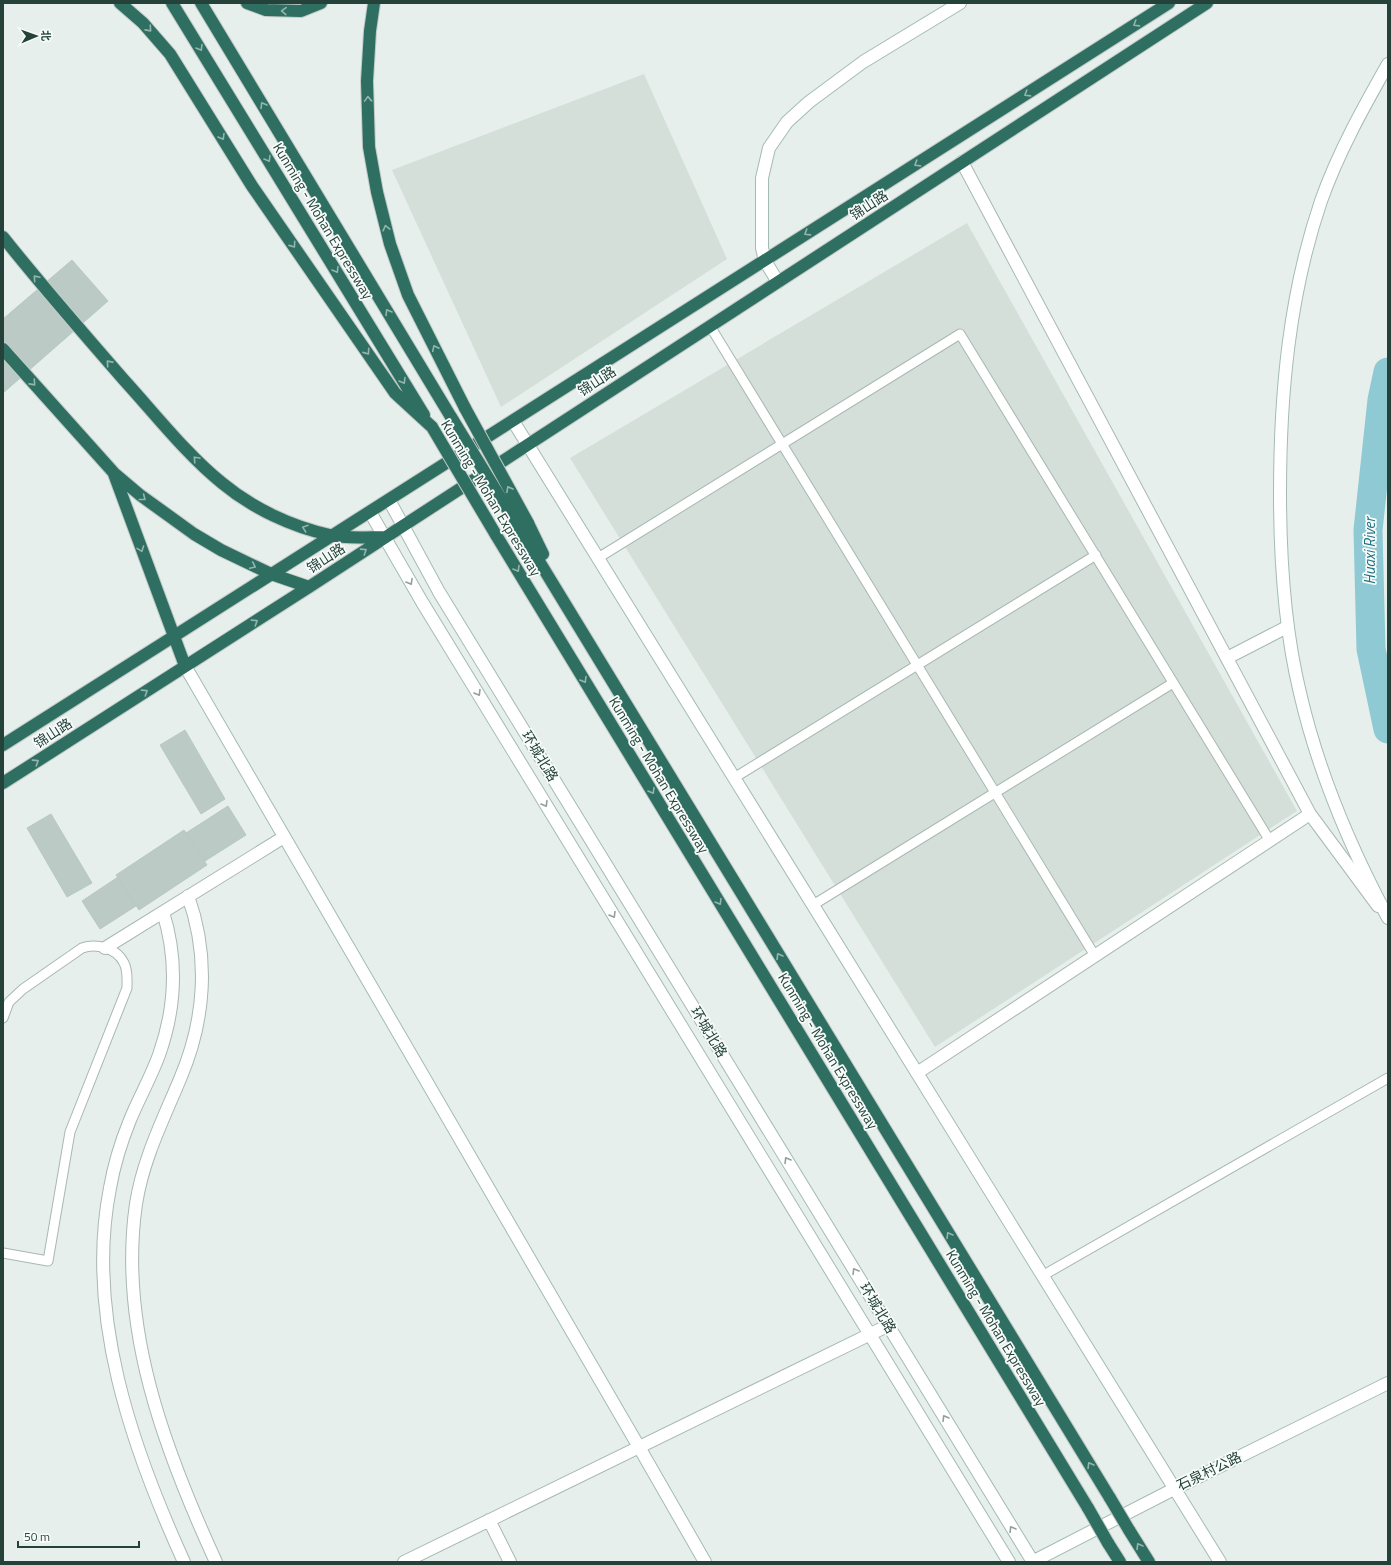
<svg xmlns="http://www.w3.org/2000/svg" width="1391" height="1565" font-family="'Titillium Web','Noto Sans SC',sans-serif">
	<style>
		.built { fill: #d4dfda }
		.lines { fill: none; stroke-linecap: round; stroke-linejoin: round }
		.river { stroke: #8ec9d4; stroke-width: 29 }
		.building { fill: #bbcac4; stroke: #b8c9c2 }
		.lane-casing { stroke: #a8b8b2; stroke-width: 11 }
		.street-casing { stroke: #a8b8b2; stroke-width: 14 }
		.secondary-casing { stroke: #a4bbb3; stroke-width: 14 }
		.highway-casing { stroke: #c2cac8; stroke-width: 14 }
		.lane { stroke: #fff; stroke-width: 9 }
		.street { stroke: #fff; stroke-width: 12 }
		.secondary { stroke: #fff; stroke-width: 12 }
		.highway { stroke: #2f6f62; stroke-width: 12 }
		.highway-bridge-casing { stroke: #c2cac8; stroke-width: 14; stroke-linecap: butt }
		.highway-bridge { stroke: #2f6f62; stroke-width: 12 }
		.oneway { stroke: #93b5ae }
		.oneway2 { stroke: #92a09c }
		.labels { text-anchor: middle; stroke-width: 3.5; stroke-linejoin: round; paint-order: stroke }
		.street-label { font-size: 14px; fill: #24423a; stroke: #f7fbf9 }
		.water-label { font-size: 15px; font-style: italic; fill: #1c6f80; stroke: #f7fbf9 }
	</style>
	<rect width="100%" height="100%" fill="#e6efeb"/>
	<path class="built" d="M644,74L727,259L501,407L392,170Z
		M967,223L1297,811L935,1047L570,458Z"/>
	<g class="lines">
		<path class="river" d="M1388,372L1382,400L1368,530L1371,649L1388,729"/>
	</g>
	<path class="building" d="M72,260L108,301L3,393V319Z
		M185,730L225,799L201,814L160,745Z
		M228,806L246,835L205,861L186,833Z
		M51,814L92,883L67,897L27,828Z
		M184,830L207,865L139,910L116,875Z
		M118,877L136,906L100,929L82,901Z"/>
	<g class="lines">
		<defs>
			<path id="lane" d="M710,326L1095,956
				M598,558L960,334L1270,841
				M734,778L1096,555
				M813,905L1173,683
				M3,1018L9,1002L23,989L82,948C96,943 117,948 124,963C128,970 127,980 127,988L70,1132L48,1261L3,1253
				M1042,1276L1388,1078"/>
			<path id="street" d="M962,162L1310,814L1378,906
				M1227,658L1287,627
				M188,896C210,957 205,1021 180,1079C163,1120 143,1159 136,1204C118,1327 165,1451 216,1562
				M163,912C178,960 176,1007 159,1055C151,1077 139,1098 130,1120C121,1142 114,1165 110,1188C85,1314 132,1448 184,1562
				M105,948L284,837
				M917,1073L1310,814
				M489,1520L510,1562
				M404,1562L889,1325"/>
			<path id="secondary" d="M1388,64C1363,108 1338,153 1321,201C1289,295 1280,394 1280,493C1280,560 1284,627 1300,693C1318,771 1350,847 1388,918
				M778,282L765,261L762,248V178L769,148L787,122L809,102L863,62L960,3
				M513,421L1220,1562
				M389,500L439,592L1033,1562
				M370,512L422,602L1009,1562
				M185,666L639,1447L705,1562
				M1032,1562L1174,1489L1388,1383"/>
			<path id="highway" d="M120,3L143,23L170,54L252,186L395,393L432,427
				M172,3L424,415
				M201,3L451,417
				M247,3L266,10L301,11L321,3
				M374,3L370,31L367,81L369,147L377,192L390,244L408,295L465,408
				M3,237C42,286 83,333 124,380C155,414 187,455 222,483C252,508 292,527 330,535C345,539 369,537 385,537
				M3,349L114,473L140,495L194,534L221,550L271,574L309,587
				M114,474L185,666
				M528,523L543,554
				M520,530L1110,1498
				M496,535L1088,1508
				M3,745L1169,3
				M3,783L309,587L1207,3
				M1129,1530L1149,1562
				M1108,1543L1120,1562"/>
		</defs>
		<use href="#lane" class="lane-casing"/>
		<use href="#street" class="street-casing"/>
		<use href="#secondary" class="secondary-casing"/>
		<use href="#highway" class="highway-casing"/>
		<use href="#lane" class="lane"/>
		<use href="#street" class="street"/>
		<use href="#secondary" class="secondary"/>
		<use href="#highway" class="highway"/>
		<defs>
			<path id="highway-bridge" d="M465,408L528,523
				M451,417L520,530
				M432,427L496,535
				M1110,1498L1129,1530
				M1088,1508L1108,1543"/>
		</defs>
		<use href="#highway-bridge" class="highway-bridge-casing"/>
		<use href="#highway-bridge" class="highway-bridge"/>
	</g>
	<defs><path id="oneway-chevron" d="M-2-3.5L2.5 0L-2 3.5" fill="none" stroke-width="1.6" stroke-linecap="round" stroke-linejoin="round"/></defs>
	<g class="oneway">
		<use href="#oneway-chevron" transform="translate(284 11) rotate(-178)"/>
		<use href="#oneway-chevron" transform="translate(1136 24) rotate(148)"/>
		<use href="#oneway-chevron" transform="translate(149 29) rotate(48)"/>
		<use href="#oneway-chevron" transform="translate(200 48) rotate(59)"/>
		<use href="#oneway-chevron" transform="translate(1027 94) rotate(148)"/>
		<use href="#oneway-chevron" transform="translate(368 99) rotate(-92)"/>
		<use href="#oneway-chevron" transform="translate(263 105) rotate(-121)"/>
		<use href="#oneway-chevron" transform="translate(222 137) rotate(59)"/>
		<use href="#oneway-chevron" transform="translate(268 159) rotate(59)"/>
		<use href="#oneway-chevron" transform="translate(917 164) rotate(148)"/>
		<use href="#oneway-chevron" transform="translate(386 228) rotate(-104)"/>
		<use href="#oneway-chevron" transform="translate(807 233) rotate(148)"/>
		<use href="#oneway-chevron" transform="translate(293 245) rotate(55)"/>
		<use href="#oneway-chevron" transform="translate(336 270) rotate(59)"/>
		<use href="#oneway-chevron" transform="translate(36 278) rotate(-131)"/>
		<use href="#oneway-chevron" transform="translate(388 312) rotate(-121)"/>
		<use href="#oneway-chevron" transform="translate(435 348) rotate(-116)"/>
		<use href="#oneway-chevron" transform="translate(367 352) rotate(55)"/>
		<use href="#oneway-chevron" transform="translate(109 363) rotate(-132)"/>
		<use href="#oneway-chevron" transform="translate(403 381) rotate(59)"/>
		<use href="#oneway-chevron" transform="translate(33 383) rotate(48)"/>
		<use href="#oneway-chevron" transform="translate(196 459) rotate(-133)"/>
		<use href="#oneway-chevron" transform="translate(509 489) rotate(-119)"/>
		<use href="#oneway-chevron" transform="translate(143 498) rotate(38)"/>
		<use href="#oneway-chevron" transform="translate(305 528) rotate(-161)"/>
		<use href="#oneway-chevron" transform="translate(141 549) rotate(70)"/>
		<use href="#oneway-chevron" transform="translate(364 551) rotate(-33)"/>
		<use href="#oneway-chevron" transform="translate(253 566) rotate(25)"/>
		<use href="#oneway-chevron" transform="translate(517 569) rotate(59)"/>
		<use href="#oneway-chevron" transform="translate(255 622) rotate(-33)"/>
		<use href="#oneway-chevron" transform="translate(584 680) rotate(59)"/>
		<use href="#oneway-chevron" transform="translate(145 692) rotate(-33)"/>
		<use href="#oneway-chevron" transform="translate(36 762) rotate(-33)"/>
		<use href="#oneway-chevron" transform="translate(652 791) rotate(59)"/>
		<use href="#oneway-chevron" transform="translate(719 902) rotate(59)"/>
		<use href="#oneway-chevron" transform="translate(779 956) rotate(-121)"/>
		<use href="#oneway-chevron" transform="translate(949 1235) rotate(-121)"/>
		<use href="#oneway-chevron" transform="translate(1090 1465) rotate(-121)"/>
		<use href="#oneway-chevron" transform="translate(1139 1546) rotate(-121)"/>
	</g>
	<g class="oneway2">
		<use href="#oneway-chevron" transform="translate(410 582) rotate(60)"/>
		<use href="#oneway-chevron" transform="translate(478 693) rotate(59)"/>
		<use href="#oneway-chevron" transform="translate(545 804) rotate(59)"/>
		<use href="#oneway-chevron" transform="translate(613 915) rotate(59)"/>
		<use href="#oneway-chevron" transform="translate(787 1160) rotate(-121)"/>
		<use href="#oneway-chevron" transform="translate(855 1271) rotate(-121)"/>
		<use href="#oneway-chevron" transform="translate(945 1418) rotate(-121)"/>
		<use href="#oneway-chevron" transform="translate(1012 1529) rotate(-121)"/>
	</g>
	<g class="labels">
		<g class="street-label">
			<text transform="translate(869 205) rotate(-33)" y="5">锦山路</text>
			<text transform="translate(323 221) rotate(59)" y="5">Kunming - Mohan Expressway</text>
			<text transform="translate(597 381) rotate(-33)" y="5">锦山路</text>
			<text transform="translate(491 498) rotate(59)" y="5">Kunming - Mohan Expressway</text>
			<text transform="translate(326 558) rotate(-33)" y="5">锦山路</text>
			<text transform="translate(53 733) rotate(-33)" y="5">锦山路</text>
			<text transform="translate(540 756) rotate(59)" y="5">环城北路</text>
			<text transform="translate(659 775) rotate(59)" y="5">Kunming - Mohan Expressway</text>
			<text transform="translate(709 1032) rotate(59)" y="5">环城北路</text>
			<text transform="translate(828 1051) rotate(59)" y="5">Kunming - Mohan Expressway</text>
			<text transform="translate(878 1308) rotate(59)" y="5">环城北路</text>
			<text transform="translate(996 1328) rotate(59)" y="5">Kunming - Mohan Expressway</text>
			<text transform="translate(1209 1471) rotate(-26)" y="5">石泉村公路</text>
		</g>
		<g class="water-label">
			<text transform="translate(1370 551) rotate(-90)" y="5">Huaxi River</text>
		</g>
	</g>
	<rect width="1391" height="1565" fill="none" stroke="#24423a" stroke-width="8"/>
	<g transform="translate(36 36) rotate(88)" stroke="#f7fbf9" stroke-width="3" paint-order="stroke">
	<path d="M0-3L7 15L0 10L-7 15Z" fill="#24423a"/>
	<text y="-6" font-size="11" font-weight="bold" text-anchor="middle" fill="#24423a">北</text>
	</g>
	<path d="M18 1541v6h121v-6" fill="none" stroke="#24423a" stroke-width="2"/>
	<text x="24" y="1541" font-size="12" fill="#24423a" stroke="#f7fbf9" stroke-width="3" paint-order="stroke">50 m</text>
</svg>
